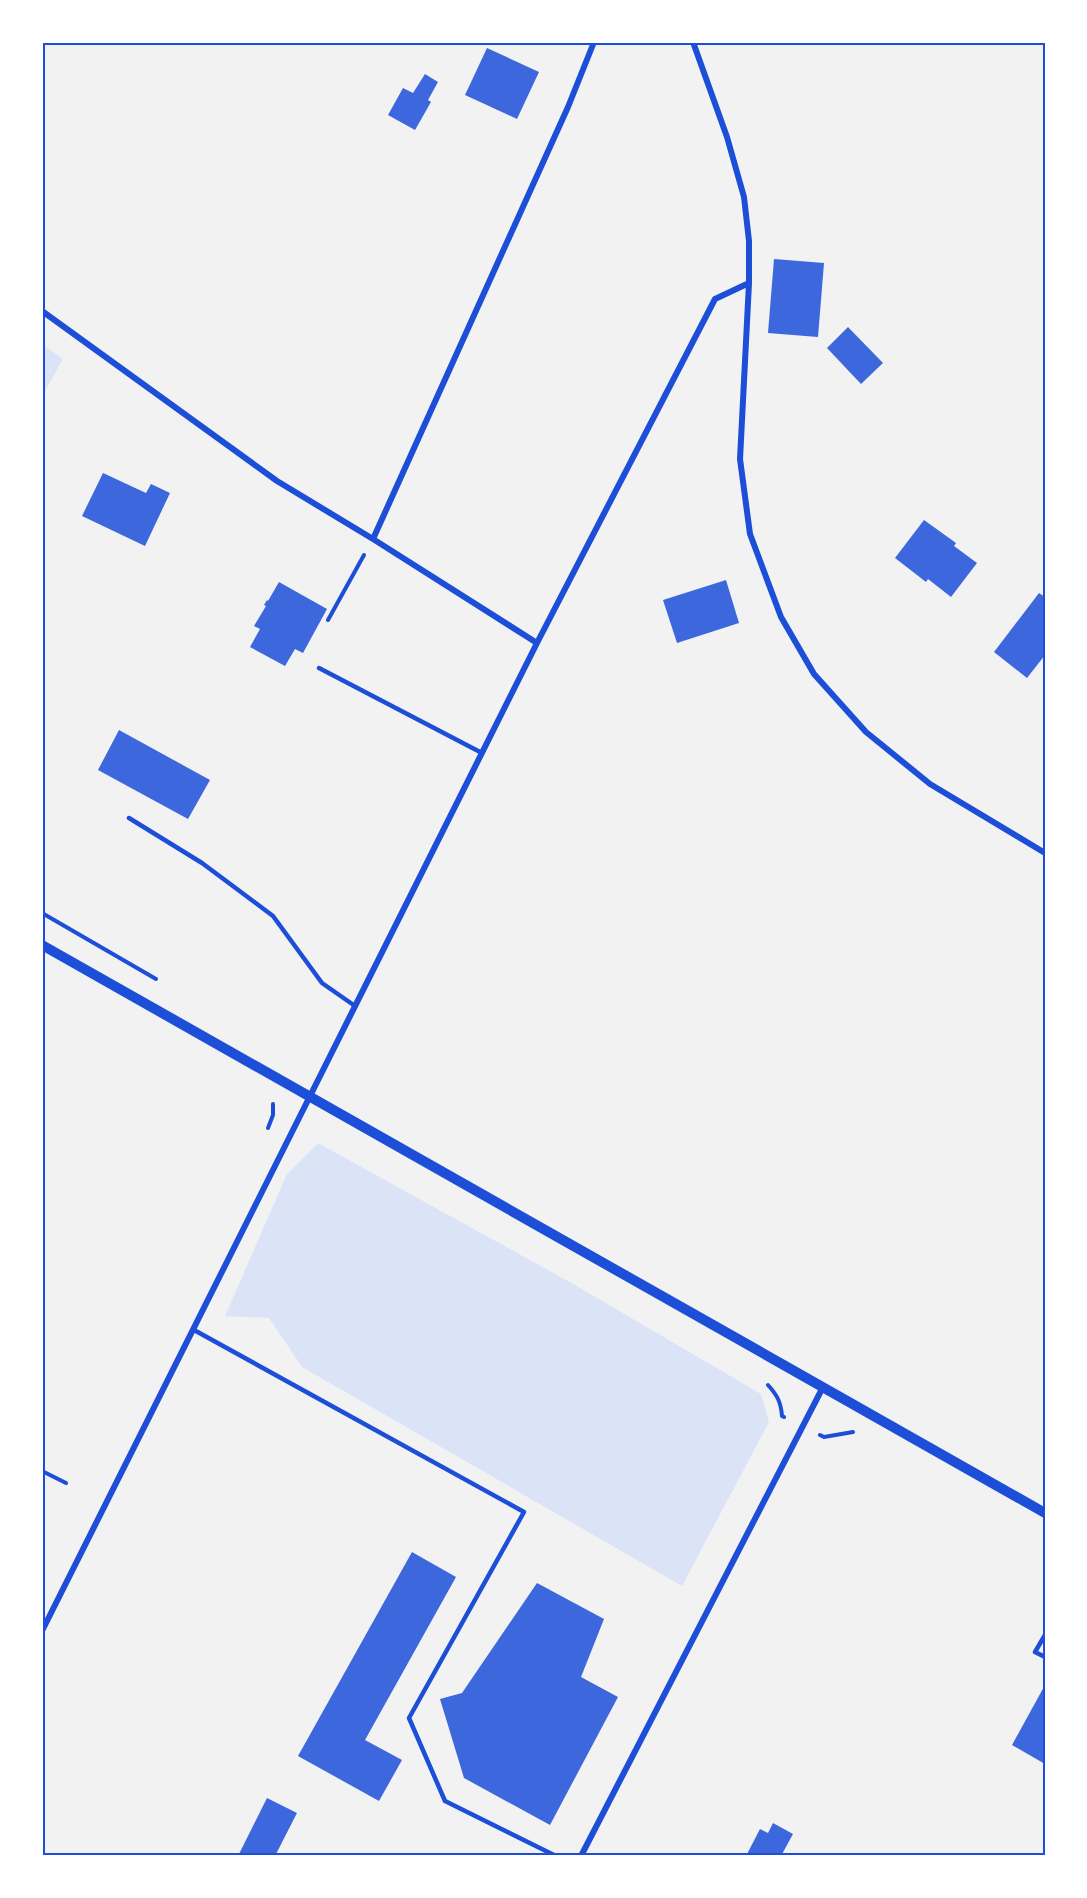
<svg xmlns="http://www.w3.org/2000/svg" width="1087" height="1898" font-family="Roboto,sans-serif">
	<style>
		.green { fill: #dbe4f7 }
		.building { fill: #3d67dc }
		.lines { fill: none; stroke-linecap: round; stroke-linejoin: round }
		.path { stroke: #1d4ed8; stroke-width: 4 }
		.service { stroke: #1d4ed8; stroke-width: 4.5 }
		.minor { stroke: #1d4ed8; stroke-width: 6 }
		.tertiary { stroke: #1d4ed8; stroke-width: 10 }
		.neatline { fill: none; stroke: #1d4ed8; stroke-width: 2 }
	</style>
	<rect width="100%" height="100%" fill="#f2f2f2"/>
	<path class="green" d="M42,344L63,359L42,397Z
		M318,1143L575,1285L761,1394L769,1422L682,1586L302,1367L269,1318L225,1316L287,1174Z"/>
	<path class="building" d="M487,48L539,72L517,119L465,95Z
		M425,74L438,82L428,100L431,102L415,130L388,115L403,88L413,93Z
		M774,259L824,263L818,337L768,333Z
		M848,327L883,363L861,384L827,348Z
		M103,473L146,493L151,484L170,493L145,546L82,516Z
		M924,520L956,543L954,546L977,563L951,597L928,579L926,582L895,558Z
		M726,580L739,623L677,643L663,600Z
		M279,582L327,609L303,653L295,649L285,666L250,647L260,629L254,626L266,606L264,605L267,600L268,601Z
		M1039,593L1045,597V655L1027,678L994,652Z
		M119,730L210,780L188,819L98,770Z
		M412,1552L456,1577L365,1740L402,1760L379,1801L298,1756Z
		M537,1583L604,1619L581,1677L618,1697L550,1825L464,1778L440,1699L462,1693Z
		M1045,1685V1764L1012,1745Z
		M267,1798L297,1813L275,1856H238Z
		M773,1823L793,1834L781,1856H746L760,1829L768,1833Z"/>
	<g class="lines">
		<path class="path" d="M328,620L364,555
			M42,913L156,979
			M268,1128L273,1115V1104
			M768,1385C777,1395 781,1402 782,1416L784,1417
			M820,1435L824,1437L853,1432
			M42,1471L66,1483"/>
		<path class="service" d="M319,668L482,753
			M129,818L202,863L273,916L322,983L355,1006
			M194,1330L524,1512L409,1718L445,1801L556,1856
			M1045,1635L1035,1652L1045,1657"/>
		<path class="minor" d="M693,42L727,137L744,197L749,241V283L740,459L750,534L781,617L814,674L866,732L930,784L1045,853
			M42,311L277,481L373,539L537,643
			M373,539L568,107L594,42
			M42,1631L537,643L715,299L749,283
			M581,1856L823,1387"/>
		<path class="tertiary" d="M42,945L1045,1513"/>
	</g>
	<rect width="1087" height="1898" fill="none" stroke="#ffffff" stroke-width="87"/>
	<rect x="44" y="44" width="1000" height="1810" class="neatline"/>
</svg>
